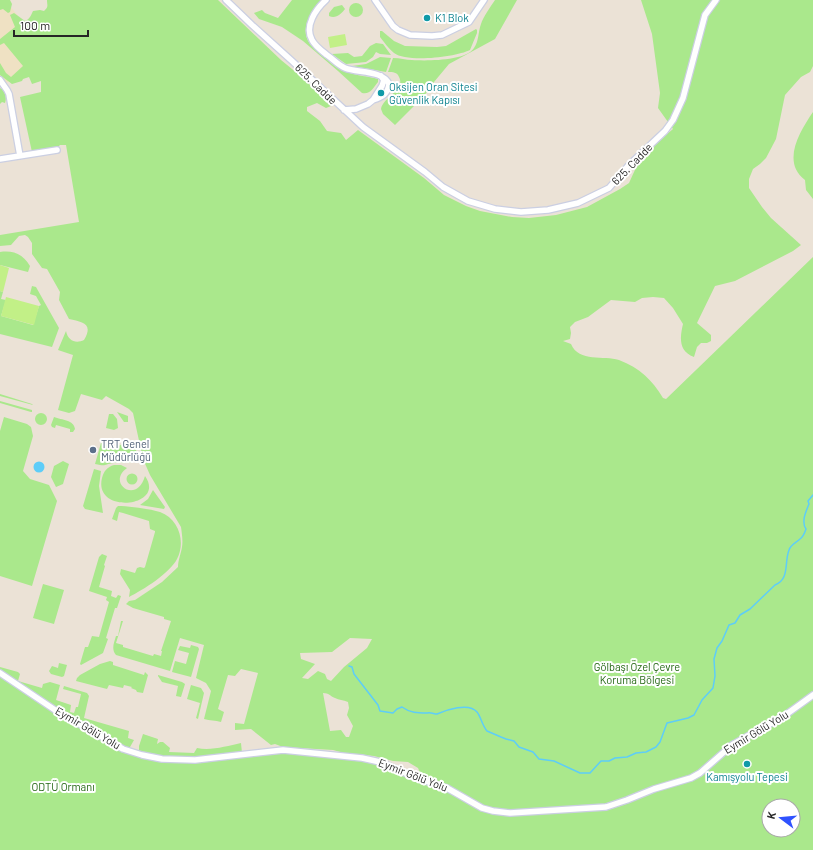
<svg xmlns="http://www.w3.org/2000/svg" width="813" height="850" font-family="Barlow,sans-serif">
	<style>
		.education { fill: #efe1c3 }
		.green { fill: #aae88c; fill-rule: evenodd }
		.pitch { fill: #c2f087 }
		.water { fill: #5ecdf8 }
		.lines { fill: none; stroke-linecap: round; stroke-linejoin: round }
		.stream { stroke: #5ecdf8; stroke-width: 1.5 }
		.minor-casing { stroke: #cbcfe2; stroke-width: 8 }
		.minor { stroke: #fff; stroke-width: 5.5 }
		.culture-dot { fill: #0f9aa8; stroke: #fff; stroke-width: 1.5 }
		.service-dot { fill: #5c6f8a; stroke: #fff; stroke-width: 1.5 }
		.labels { text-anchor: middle; stroke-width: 4; stroke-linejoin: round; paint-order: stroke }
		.culture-label { font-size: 11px; fill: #0d838f; stroke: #fff; text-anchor: start }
		.street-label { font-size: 11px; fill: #262626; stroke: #fff }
		.service-label { font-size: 11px; fill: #4e5e75; stroke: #fff; text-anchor: start }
		.park-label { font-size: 11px; fill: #236713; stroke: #fff }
	</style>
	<rect width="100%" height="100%" fill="#ebe2d6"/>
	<path class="education" d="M0,0H5L23,22L30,65L4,85L0,80Z"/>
	<path class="green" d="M0,0H10L12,4L10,12L8,13L3,9L0,10Z
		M47,0H218L281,60L303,78L331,106L326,108L317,103L307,107V111L320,121L327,131L341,133L346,140L358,130L424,178L444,195L466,206L480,211L512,217L529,218L556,215L587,207L620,189L629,183L639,161L652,147L673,129L658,108L660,93L652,34L641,0H813V66L810,72L801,77L785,95L776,139L766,158L760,164L753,169L749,179V188L762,207L771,218L801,245L793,251L735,281L715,286L697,323L711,335V341L707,343H701L697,347L694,357C678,351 680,337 683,324L673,308L664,298L653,297L642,298L635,302L611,300L588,317L575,322L570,327L571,333L570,339L563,341L571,344C579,363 604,355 619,360C640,368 652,380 663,398L666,399L813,257V850H0V673L34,697L123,748L177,760L273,751L362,758L424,780L425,777L421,775L418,768L408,762L393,761L374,756L344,753L333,750L283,747L275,744L271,745L251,729L235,730V723L244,724L258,673L241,669L235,676L228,675L218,709L224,712L221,722C215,720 210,721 204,719L211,691L206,683L196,678L204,645L180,638L170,671L116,655C111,649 114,643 116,636H118L121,621H123L116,643L123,645V647L153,656L154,654L161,656L162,651H161L171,621L164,619V617L133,608L126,604L129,601L135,600L162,582L178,567C178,560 181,554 182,547C183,541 182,534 181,527L150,475L143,459L133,413L129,409L106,396L102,400L81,394L75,411L69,413L58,410L73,355L58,350L66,331C68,341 76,344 84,340C94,323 82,322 69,319L59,300L60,292L47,269L42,268L32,254V243L28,237L25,235L19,236L11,245L0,246V235L79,222L66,145H60L57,148L32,152L20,97L41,92V81L32,84L29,77L23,79L22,81L12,84L0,75V63L6,73L11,77L23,66L4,43L0,45V39L15,27L10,15L14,13L25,21C30,19 31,15 33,11L40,10L44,11C49,7 47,5 47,0ZM350,638L372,639L367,648L344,667L331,681L327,679L325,674L318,671L308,679L302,678L315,664L301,659L300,653L332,652ZM323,693C329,693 330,696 335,698C339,700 343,700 348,702L349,708L347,715L353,726L349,737H346L341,730L330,731ZM769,806H793V830H769Z
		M292,0H322C311,12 299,29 310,44C314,49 319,53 324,57C331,63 338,70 347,72C357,76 368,76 378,79V82C373,88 370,95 362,93L338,71L303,41L282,27L259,19L254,13L262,10L265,13L278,18Z
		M495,0H517L495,39L449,64L434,82L424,96L395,125L383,114L381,109C383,97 406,90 399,77C397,72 393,72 388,72L393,58C400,58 406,60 412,60C426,61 466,61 474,48C479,41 478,32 481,24C483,17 491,6 495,0Z
		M349 10a7 7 0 1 1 14 0a7 7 0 1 1-14 0Z
		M342,5L345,9C341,14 336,19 329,16V13L334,7Z
		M476,29L477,30V33L470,50C456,57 407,63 394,53C389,49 384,42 380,37V31H382L394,41L405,46L437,47L446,46Z
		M376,43L383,44L391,55L380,54L376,52L373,57L366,62L346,64L332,54L348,53L354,57L362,56L370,46Z
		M380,57L391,58L386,72L352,66L366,64Z
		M0,88C5,90 7,97 5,103L2,102L0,104Z
		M813,112V199L806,190L805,180C781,162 800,131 813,112Z
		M0,252C13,250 23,254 30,266L28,272L0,265Z
		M32,286L36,287L59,328L52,347L0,334V291L3,292L1,299L6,300L1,316L33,325L39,306L41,305L36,296L30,294Z
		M0,394L32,404L33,405L0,396Z
		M0,401L32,410V412H31L0,403Z
		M117,412L128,416V422H124Z
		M35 419a6 6 0 1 1 12 0a6 6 0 1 1-12 0Z
		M109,414H113L117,419L118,428L114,430L106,428Z
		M4,417L27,424L31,427L33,436L23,471L30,479L49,485L57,501L32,586L0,576V431Z
		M54,417C62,420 74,420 75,429L73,432H70V429L56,425L55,428L52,427L51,425Z
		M101,443L116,447L125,443L129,449L132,450L133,447L136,449C139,468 125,461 114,463C103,464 108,467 95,464Z
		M63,461L69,464L63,484L56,487L51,477L54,466Z
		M114,465H121L127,468C106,483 137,505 145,476C167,507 93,515 102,478C104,471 107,467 114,465Z
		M94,469L101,471L99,486L103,513L85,509L83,506Z
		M126.5 479a5.5 5.5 0 1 1 11 0a5.5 5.5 0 1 1-11 0Z
		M153,490L165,507L164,509L140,505L148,499Z
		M118,506C129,506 150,509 160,512C179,519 186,542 177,559C170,573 143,590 129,597L130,590L120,574L121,569L135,573L137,568L140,567L144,568L145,567L155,532V531L150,529L149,521L123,513L119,512L117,521L112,519L116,508Z
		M102,554L107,556L104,565L105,566L99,587L112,591L111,596L116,598L118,595L121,596L117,608H115L106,638L108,639L103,653L81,665L80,664L85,647H88L92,636L99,637L109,602L106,600L107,597L89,591L99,557Z
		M43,584L64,590L54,624L33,618Z
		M191,645L198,647L199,649L191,677L172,672L175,661L186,664L189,653L178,650L180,646L190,648Z
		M110,661L113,662V665L144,675L145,672L148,675L143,693L137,692L136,690L131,688L132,687L124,685L123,688L109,685L107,689L76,681L77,678L80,675L100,664Z
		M59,663L67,665L64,676L62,677L51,674L49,671L52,666L58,668Z
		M0,667L18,672L20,674L18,681L42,688L43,684L50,682L60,685L56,700L71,705L70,712L74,713L76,707H78L81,694L63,689L64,686L87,693L89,696L84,718L129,731L128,738L134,740L130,747L126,748L54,707L0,670Z
		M158,675L182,682L185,684L181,697L176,696L178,686L162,682L158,676Z
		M191,685L201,688L204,693L198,719L196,718L200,703L187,699Z
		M143,734L158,739L157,744L160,742H163L170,748L169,752L194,753L197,748C211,751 227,746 241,743L242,753C222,755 152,764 139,751V746Z"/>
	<path class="pitch" d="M345,34L347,45L330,48L328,37Z
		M0,265L9,268L3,292L0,291Z
		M6,297L39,306L34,325L1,316Z"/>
	<path class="water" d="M33.5 467a5.5 5.5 0 1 1 11 0a5.5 5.5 0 1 1-11 0Z"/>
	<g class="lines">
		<path class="stream" d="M349,666L352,667L354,674L378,705L380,711L393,713L397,709L402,707C410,713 418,713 427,713C431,712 434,714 437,714C446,710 469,702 477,712C481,717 482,725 487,731L501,737L506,739L514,741L519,747L533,752L539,759L554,761L580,773H590L601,761H609L615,758L627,757L636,753L646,752L656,747L660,742L667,723L688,718L694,715L702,700L713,688L715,676L714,659L717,648L722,641L729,625L735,623L740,615L750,609L775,585C790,579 784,563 789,550C791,544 796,543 800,539C803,537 805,532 806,529C801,522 806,511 809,504L808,501L813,495"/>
		<defs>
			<path id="minor" d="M226,0L252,25L292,61L363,127L425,172L443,187L468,201L495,209L521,212L548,210L578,203L609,188L628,166L665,131L673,120L683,98L705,15L716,0
				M326,0C316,9 304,26 312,40C315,46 322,51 327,55C333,59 338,65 345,68C357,73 383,70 389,84C388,94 382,97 373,100
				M375,0L393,26L398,30L410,35L432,36L442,35L469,22L484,0
				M0,80L7,90L9,94L20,156
				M344,110L356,109L368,104L373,100L382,86L384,80L381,76
				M0,159L57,150
				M0,673L55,710L123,749L142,755L162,759L195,760L283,750L362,758L380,762L419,779L447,788L482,808L493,811L510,813L606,807L627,800L654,789L691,778L700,773L732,745L784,716L813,695"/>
		</defs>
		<use href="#minor" class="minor-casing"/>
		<use href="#minor" class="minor"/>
	</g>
	<g class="culture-dot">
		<circle cx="427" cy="18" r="4"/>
		<circle cx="381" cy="93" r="4"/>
		<circle cx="747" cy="764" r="4"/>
	</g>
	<circle class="service-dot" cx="93" cy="450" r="4"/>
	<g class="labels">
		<g class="culture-label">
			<text x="435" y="22">K1 Blok</text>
			<text x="389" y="91">Oksijen Oran Sitesi<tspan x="389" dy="13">Güvenlik Kapısı</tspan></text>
			<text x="747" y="781" text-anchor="middle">Kamışyolu Tepesi</text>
		</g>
		<g class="street-label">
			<text transform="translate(316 84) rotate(44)" y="4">625. Cadde</text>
			<text transform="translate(632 164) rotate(-46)" y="4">625. Cadde</text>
			<text transform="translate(88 728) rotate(30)" y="4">Eymir Gölü Yolu</text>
			<text transform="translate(756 732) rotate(-31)" y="4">Eymir Gölü Yolu</text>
			<text transform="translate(413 775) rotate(21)" y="4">Eymir Gölü Yolu</text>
		</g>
		<g class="service-label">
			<text x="101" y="448">TRT Genel<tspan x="101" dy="13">Müdürlüğü</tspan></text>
		</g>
		<g class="park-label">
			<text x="637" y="671">Gölbaşı Özel Çevre<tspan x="637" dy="13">Koruma Bölgesi</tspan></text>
			<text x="63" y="791">ODTÜ Ormanı</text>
		</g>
	</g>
	<g transform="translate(781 818) rotate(286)"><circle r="19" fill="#ffffff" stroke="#a8a8a8"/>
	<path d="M0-3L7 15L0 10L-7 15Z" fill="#2f52ff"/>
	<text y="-6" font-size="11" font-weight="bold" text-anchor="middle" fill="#262626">K</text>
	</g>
	<path d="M14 30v6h74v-6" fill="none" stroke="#262626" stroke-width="2"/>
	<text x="20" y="30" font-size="12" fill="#262626" stroke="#ffffff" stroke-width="3" paint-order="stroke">100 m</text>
</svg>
